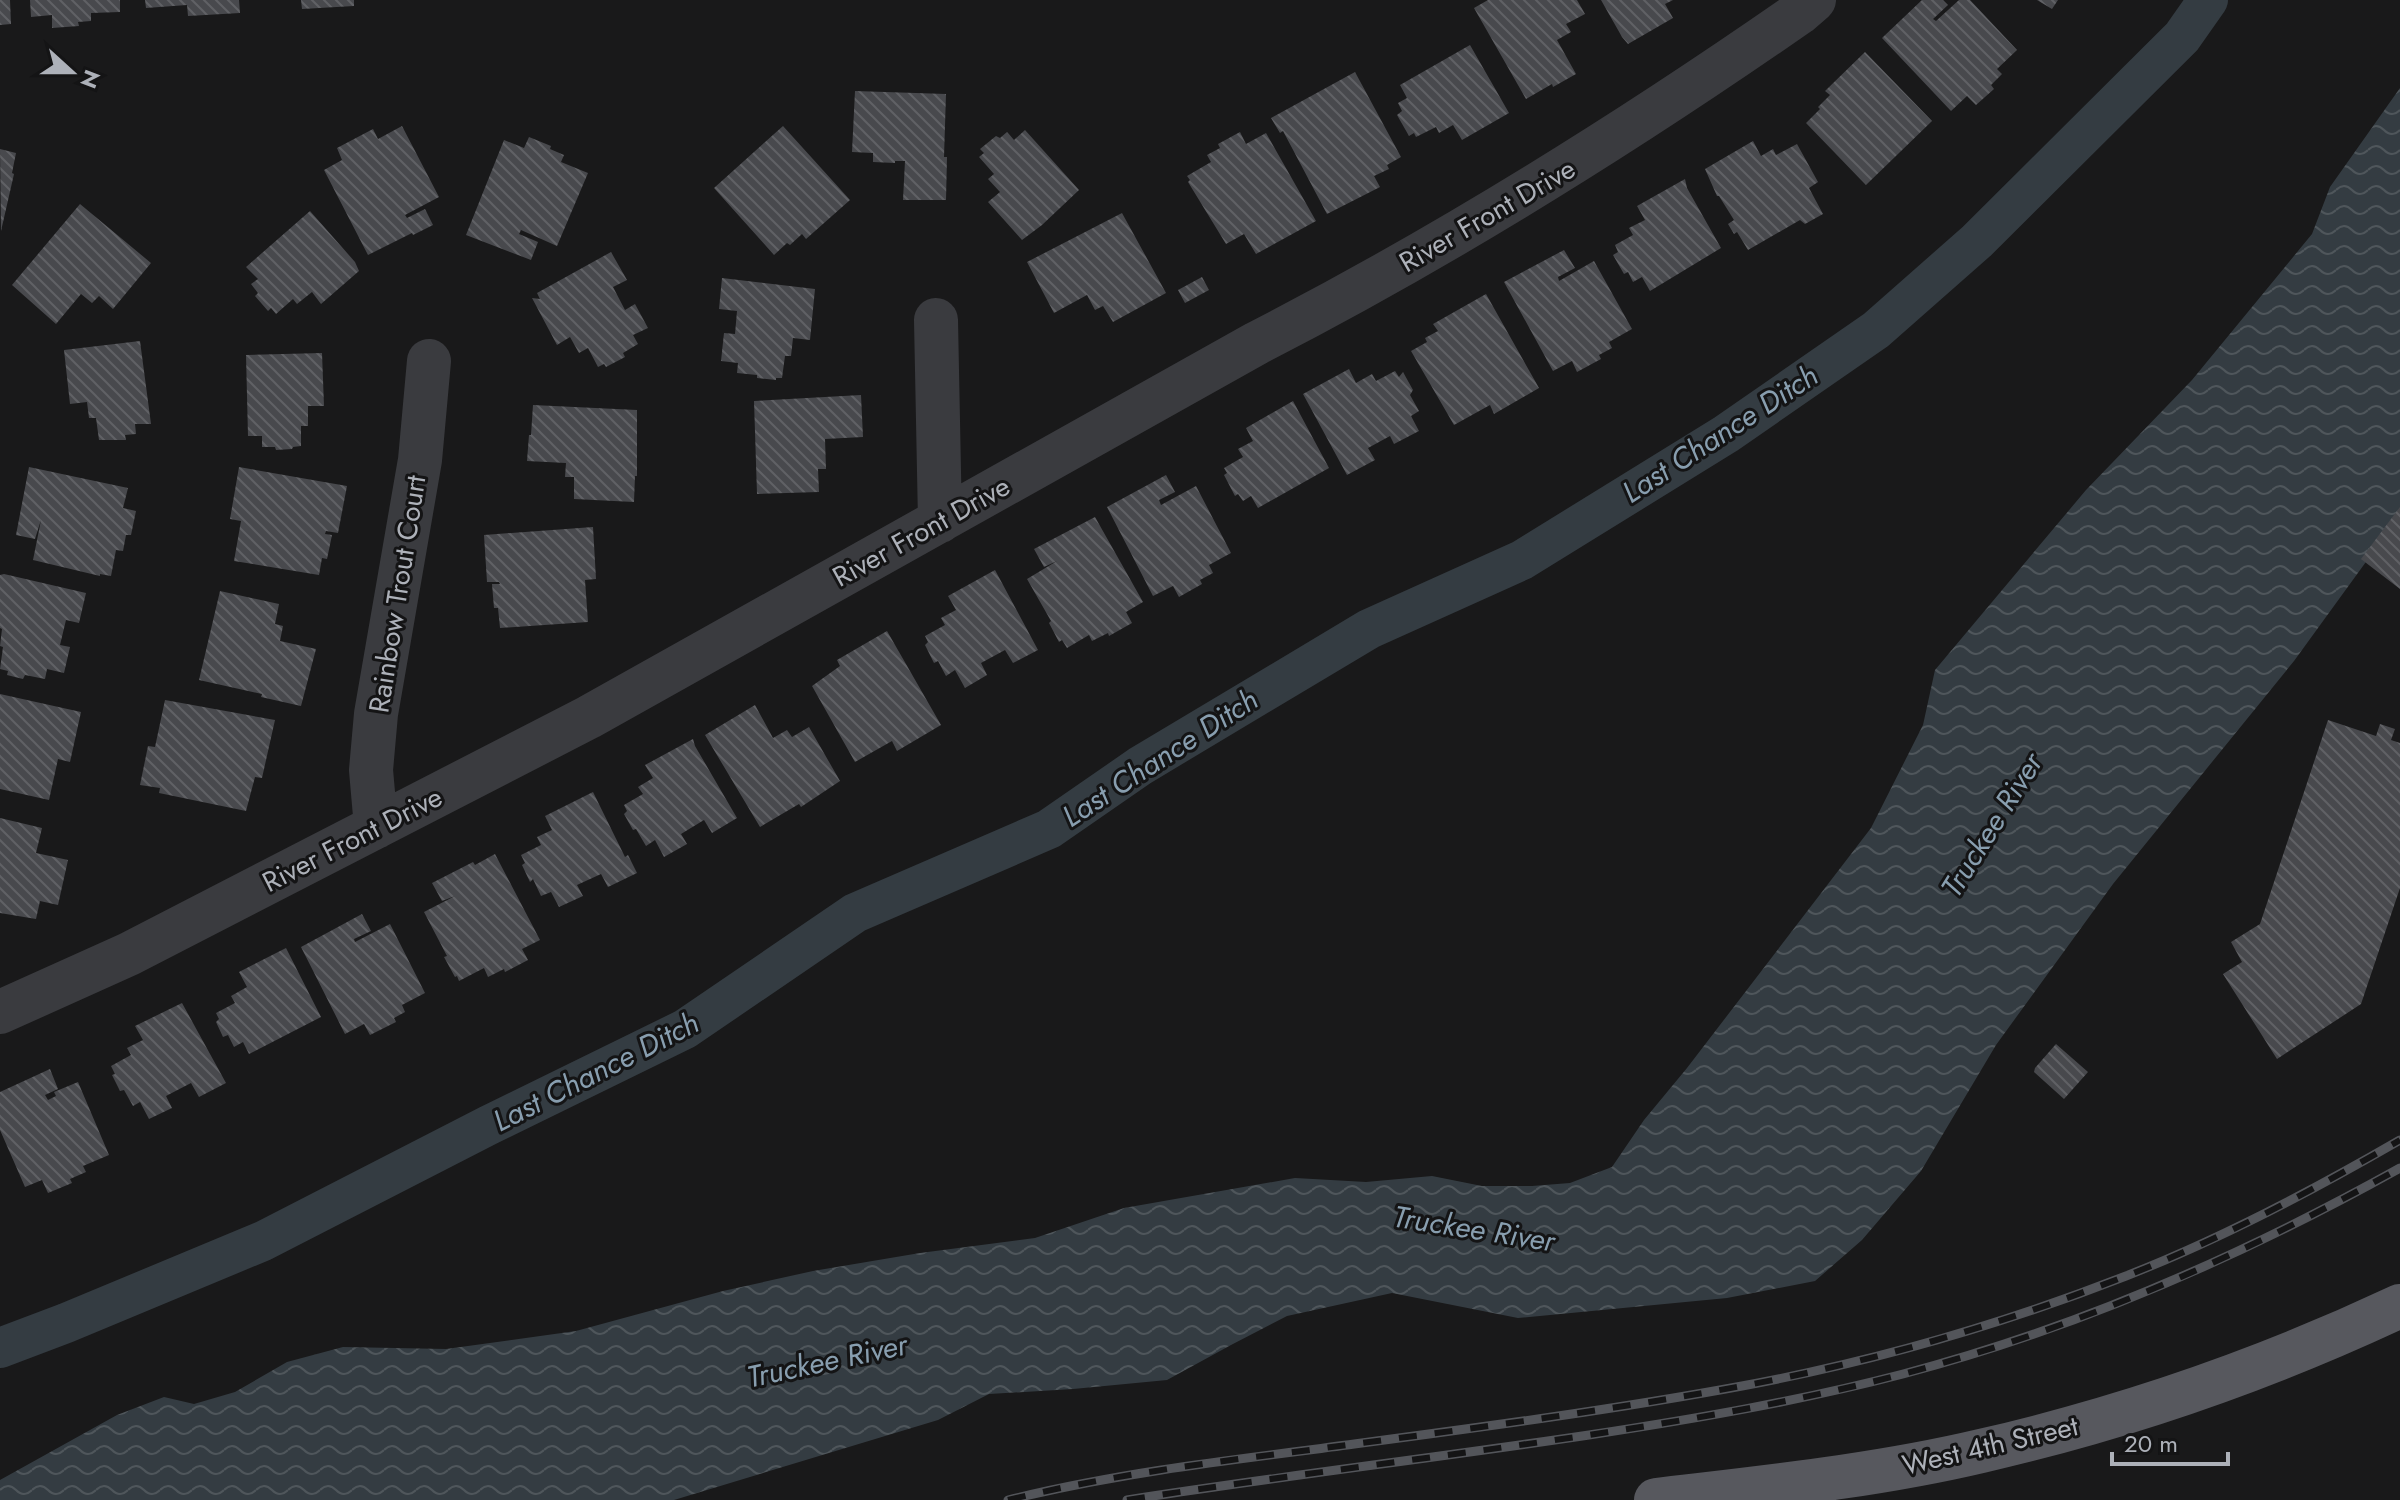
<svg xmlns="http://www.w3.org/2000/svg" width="2400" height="1500" font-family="Jost,sans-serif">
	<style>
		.water { fill: url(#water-waves) }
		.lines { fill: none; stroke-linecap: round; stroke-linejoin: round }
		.canal { stroke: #343c42; stroke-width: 40 }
		.building { fill: url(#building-back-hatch) }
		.minor { stroke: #3a3b3f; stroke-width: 44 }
		.major { stroke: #57585e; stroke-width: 44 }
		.rail-casing { stroke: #53555a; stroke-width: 9 }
		.rail { stroke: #141415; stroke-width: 6; stroke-dasharray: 18; stroke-linecap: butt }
		.labels { text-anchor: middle; stroke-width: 6; stroke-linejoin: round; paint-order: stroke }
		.street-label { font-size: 28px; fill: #adb1b9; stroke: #141415 }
		.water-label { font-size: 30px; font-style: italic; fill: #889eaf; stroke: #141415 }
	</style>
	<defs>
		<pattern id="water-waves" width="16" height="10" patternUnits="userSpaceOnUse" patternTransform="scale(2)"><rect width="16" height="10" fill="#343c42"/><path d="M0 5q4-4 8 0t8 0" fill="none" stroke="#4f565b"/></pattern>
		<pattern id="building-back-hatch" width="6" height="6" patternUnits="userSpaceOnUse" patternTransform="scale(2)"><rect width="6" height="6" fill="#48494d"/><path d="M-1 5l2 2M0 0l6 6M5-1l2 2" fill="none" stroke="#606165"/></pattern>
	</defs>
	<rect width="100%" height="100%" fill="#19191a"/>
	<path class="water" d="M2400,88V515L2294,661L2113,884L1996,1045L1921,1171L1862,1240L1815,1281L1727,1298L1518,1318L1392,1293L1287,1316L1231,1345L1167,1380L1073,1389L989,1394L938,1420L674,1500H0V1480L117,1415L164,1397L194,1404L235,1392L287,1362L343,1347L446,1349L576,1331L723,1291L813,1271L920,1253L1035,1238L1124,1208L1295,1178L1366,1182L1432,1176L1482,1186H1532L1570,1183L1612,1167L1644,1120L1687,1068L1871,828L1923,725L1935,670L2086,490L2192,380L2312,234L2330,187Z"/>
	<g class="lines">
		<path class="canal" d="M0,1348L66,1323L263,1241L489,1125L685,1029L855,913L1049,829L1140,766L1369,629L1522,560L1726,434L1876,330L1977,241L2182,37L2208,0"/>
	</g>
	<path class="building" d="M0,0H10L11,24L0,25Z
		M30,0H120V12L91,13V21L78,22L79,26L52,28V15L31,17Z
		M145,0H239L240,13L188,16L187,5L146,8Z
		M301,0H354V6L302,9Z
		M1488,0H1577L1585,14L1566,24L1571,32L1557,40L1576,74L1553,87L1552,84L1526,99L1474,8Z
		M1601,0H1673L1665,4L1673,18L1628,44L1622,37Z
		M1922,0H1943L1948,5L1933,19L1936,21L1959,0H1970L2017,50L1997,69L2002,74L1991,85L1994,89L1976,105L1967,96L1951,111L1882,38Z
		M2037,0H2058L2052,9Z
		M1470,45L1509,113L1462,140L1453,125L1439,133L1436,127L1416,137L1414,133L1409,136L1397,115L1402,111L1398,103L1407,98L1400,85Z
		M1865,52L1932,121L1866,185L1806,123L1820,109L1818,107L1830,95L1825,91Z
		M1355,72L1401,157L1387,165L1389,169L1374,176L1380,187L1327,214L1283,131L1280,133L1271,118Z
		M855,91L946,94L944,157H947L946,200H903L905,161H895V163L873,162V153L852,152Z
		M402,126L439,197L405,215L407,218L425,209L433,225L413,235L412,233L368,255L324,170L342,160L337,148L373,129L378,139Z
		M783,126L850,200L806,239L802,234L790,245L787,243L774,255L714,188Z
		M1025,130L1079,190L1042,225L1022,240L988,202L1000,192L988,179L994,174L979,157L984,153L980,149L996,136L1000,138L1007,132L1014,140Z
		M1240,132L1246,144L1266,133L1316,221L1256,254L1244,234L1226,244L1188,182L1190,180L1187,176L1211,162L1207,155L1220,148L1218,144Z
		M529,137L551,146L550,149L564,155L561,162L588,173L557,246L521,230L519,234L538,242L531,260L466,235L504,140L524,148Z
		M1753,141L1761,156L1773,149L1776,155L1797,144L1818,182L1809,188L1823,214L1805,224L1800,220L1748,250L1737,232L1734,234L1728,224L1734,220L1719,196H1717L1705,169Z
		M0,149L16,153L12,173L14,174L1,231Z
		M1685,179L1687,188L1721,248L1650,291L1642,277L1633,282L1628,272L1624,274L1613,255L1618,252L1615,245L1633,235L1629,228L1645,220L1637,206Z
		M80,204L151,263L113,309L99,296L92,303L81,294L56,324L12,285Z
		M310,211L355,262L359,271L321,304L312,292L297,304L293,299L276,314L271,308L268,311L255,296L258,293L251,284L258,279L246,267Z
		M1122,213L1166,293L1113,322L1103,306L1095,310L1087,295L1054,313L1027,262Z
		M1564,250L1575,268L1558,277L1559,281L1594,261L1632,329L1609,342L1612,348L1599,355L1601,359L1577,372L1572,361L1553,371L1504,282Z
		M611,252L627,280L613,287L625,310L635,304L648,328L633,335L638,344L623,353L625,357L606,367L604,364L598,367L588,348L579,353L570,337L557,345L532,298L540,299L537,293Z
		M1202,277L1209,290L1185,303L1178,290Z
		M722,278L815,289L810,340L793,338L791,356H785L782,378H776V380L757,378V375L737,373L738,363L721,361L724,333L735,334L737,311L719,309Z
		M1486,294L1539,388L1494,414L1490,405L1454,425L1411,351L1427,342L1425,338L1438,331L1433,324Z
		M140,341L151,424H135L136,434L125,435L126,440H99L96,418H89L87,402L70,404L64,350Z
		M322,353L324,406H308V426H301V446L293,447L292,449L276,450L275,447H262V436H248L246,355Z
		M1349,369L1356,383L1372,374L1376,381L1395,371L1399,377L1403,372L1413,390L1410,395L1419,411L1411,416L1419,431L1394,444L1390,436L1368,448L1375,460L1347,475L1303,394Z
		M861,395L863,437L825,439L826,469H818L819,492L757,494L754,401Z
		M1293,401L1329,468L1258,508L1251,496L1243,501L1238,494L1235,496L1224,475L1227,473L1224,468L1243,457L1238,449L1253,441L1246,428Z
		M533,405L637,410V476H635L634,502L574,499V477H565L566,463L527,461L529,435H531Z
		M29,467L128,488L123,508L136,511L131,535H126L123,551L116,550L111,576L100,574V576L33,560L41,520L35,539L16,535Z
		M239,467L347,486L338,533L326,531L325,534L332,535L327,559L322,558L319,575L234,561L241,521L230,519Z
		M1166,475L1175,492L1159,500L1161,505L1196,486L1231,553L1209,565L1213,573L1200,580L1202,584L1179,597L1173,586L1153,596L1107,507Z
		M2400,507V589L2361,559Z
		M1095,517L1143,602L1126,612L1132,623L1109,636L1108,633L1092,641L1089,635L1067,648L1062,640L1059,642L1049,623L1051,621L1027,579L1057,561L1044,567L1034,549Z
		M593,527L596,579L585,580L588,622L500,628L498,608H494L492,584H500L499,582H487L484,535Z
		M995,570L1038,650L1013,663L1005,650L981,663L987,675L965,688L955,670L946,676L938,661L934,663L925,645L928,642L925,636L945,625L941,618L956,610L948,596Z
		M4,574L86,593L79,623L66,620L60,645L70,647L64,673L47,669L45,679L25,675L23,679L7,675L8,671L0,669L3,647L0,646L2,629L0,628V575Z
		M220,591L279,604L275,624L283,626L280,641L316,649L301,706L261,697L262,694L199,680Z
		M887,631L941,725L897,751L892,741L855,762L812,686L840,666L837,660Z
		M0,694L81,712L70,762L58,759L49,800L0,789Z
		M165,700L275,720L262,778L255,777L246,811L159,793L160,788L140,785L148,746L155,747Z
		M755,705L773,738L787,730L792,737L809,727L840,781L801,807L799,804L760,827L705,735Z
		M2328,720L2376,736L2380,724L2395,729L2391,740L2400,743V888L2361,1004L2277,1059L2223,974L2242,962L2231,942L2260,924Z
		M693,739L695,746L737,818L712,833L704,820L681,834L687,844L664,857L655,840L646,846L636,829L633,830L624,814L627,811L624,805L643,794L638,787L653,778L645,765Z
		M593,792L625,857L628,855L637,873L608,887L601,874L577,885L583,896L559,907L551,892L541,896L533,879L530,882L522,865L525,863L521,855L541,845L537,837L552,830L545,816Z
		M0,818L42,828L36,853L68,860L58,905L40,901L36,919L0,913Z
		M495,854L540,940L522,949L528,960L505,972L504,969L488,977L484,968L459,981L457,976L455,977L444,957L447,956L424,912L455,896L442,901L432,883L473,862L475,865Z
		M362,914L371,931L354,939L355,942L390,924L425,993L402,1005L405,1012L394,1018L396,1022L370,1035L364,1024L345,1034L301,947Z
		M286,948L321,1017L249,1054L243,1042L234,1047L228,1035L223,1037L216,1022L219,1019L216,1013L235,1003L231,996L247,987L239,972Z
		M182,1003L226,1083L199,1097L191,1083L166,1096L172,1108L149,1119L140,1102L133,1106L124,1090L120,1091L112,1075L115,1074L111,1066L131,1055L127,1048L143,1040L135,1026Z
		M2056,1044L2088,1072L2064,1099L2034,1072L2035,1068Z
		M50,1069L58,1089L45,1095L48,1100L56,1096L54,1092L78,1082L109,1155L83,1166L86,1172L70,1179L72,1183L48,1193L42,1180L25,1187L0,1130V1092Z"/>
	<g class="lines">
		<path class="minor" d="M936,320L940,521
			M376,827L371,770L376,714L420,460L429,361
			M0,1012L129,954L589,717L1257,343C1446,246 1625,134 1799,13L1814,0"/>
		<path class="major" d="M1656,1500C1765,1487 1875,1476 1981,1451C2125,1418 2266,1369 2400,1306"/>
		<defs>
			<path id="rail" d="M1008,1500C1109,1475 1213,1462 1317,1449C1459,1430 1601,1412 1742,1386C1872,1362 2003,1324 2126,1276C2221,1239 2312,1191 2400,1140
				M1127,1500C1281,1476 1435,1458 1589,1435C1694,1419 1800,1401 1903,1374C2078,1328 2242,1256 2400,1168"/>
		</defs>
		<use href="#rail" class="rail-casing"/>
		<use href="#rail" class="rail"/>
	</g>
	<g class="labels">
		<g class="street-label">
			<text transform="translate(1487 215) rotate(-30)" y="10">River Front Drive</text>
			<text transform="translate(921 531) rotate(-29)" y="10">River Front Drive</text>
			<text transform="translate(397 594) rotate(-81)" y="10">Rainbow Trout Court</text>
			<text transform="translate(352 839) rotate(-27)" y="10">River Front Drive</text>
			<text transform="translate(1990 1445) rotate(-13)" y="10">West 4th Street</text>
		</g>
		<g class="water-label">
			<text transform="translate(1720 434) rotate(-33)" y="10">Last Chance Ditch</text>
			<text transform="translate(1160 758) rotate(-33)" y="10">Last Chance Ditch</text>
			<text transform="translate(1992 825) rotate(-58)" y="10">Truckee River</text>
			<text transform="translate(596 1072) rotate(-27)" y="10">Last Chance Ditch</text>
			<text transform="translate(1474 1229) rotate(9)" y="10">Truckee River</text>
			<text transform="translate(827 1361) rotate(-12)" y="10">Truckee River</text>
		</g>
	</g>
	<g transform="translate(72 72) rotate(111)" stroke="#141415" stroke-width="6" paint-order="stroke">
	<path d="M0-6L14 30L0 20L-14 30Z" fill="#adb1b9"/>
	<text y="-12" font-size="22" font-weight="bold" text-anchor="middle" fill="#adb1b9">N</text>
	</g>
	<path d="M2112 1452v12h116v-12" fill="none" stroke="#adb1b9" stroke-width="4"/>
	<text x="2124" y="1452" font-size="24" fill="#adb1b9" stroke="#141415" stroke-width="6" paint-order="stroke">20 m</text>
</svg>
